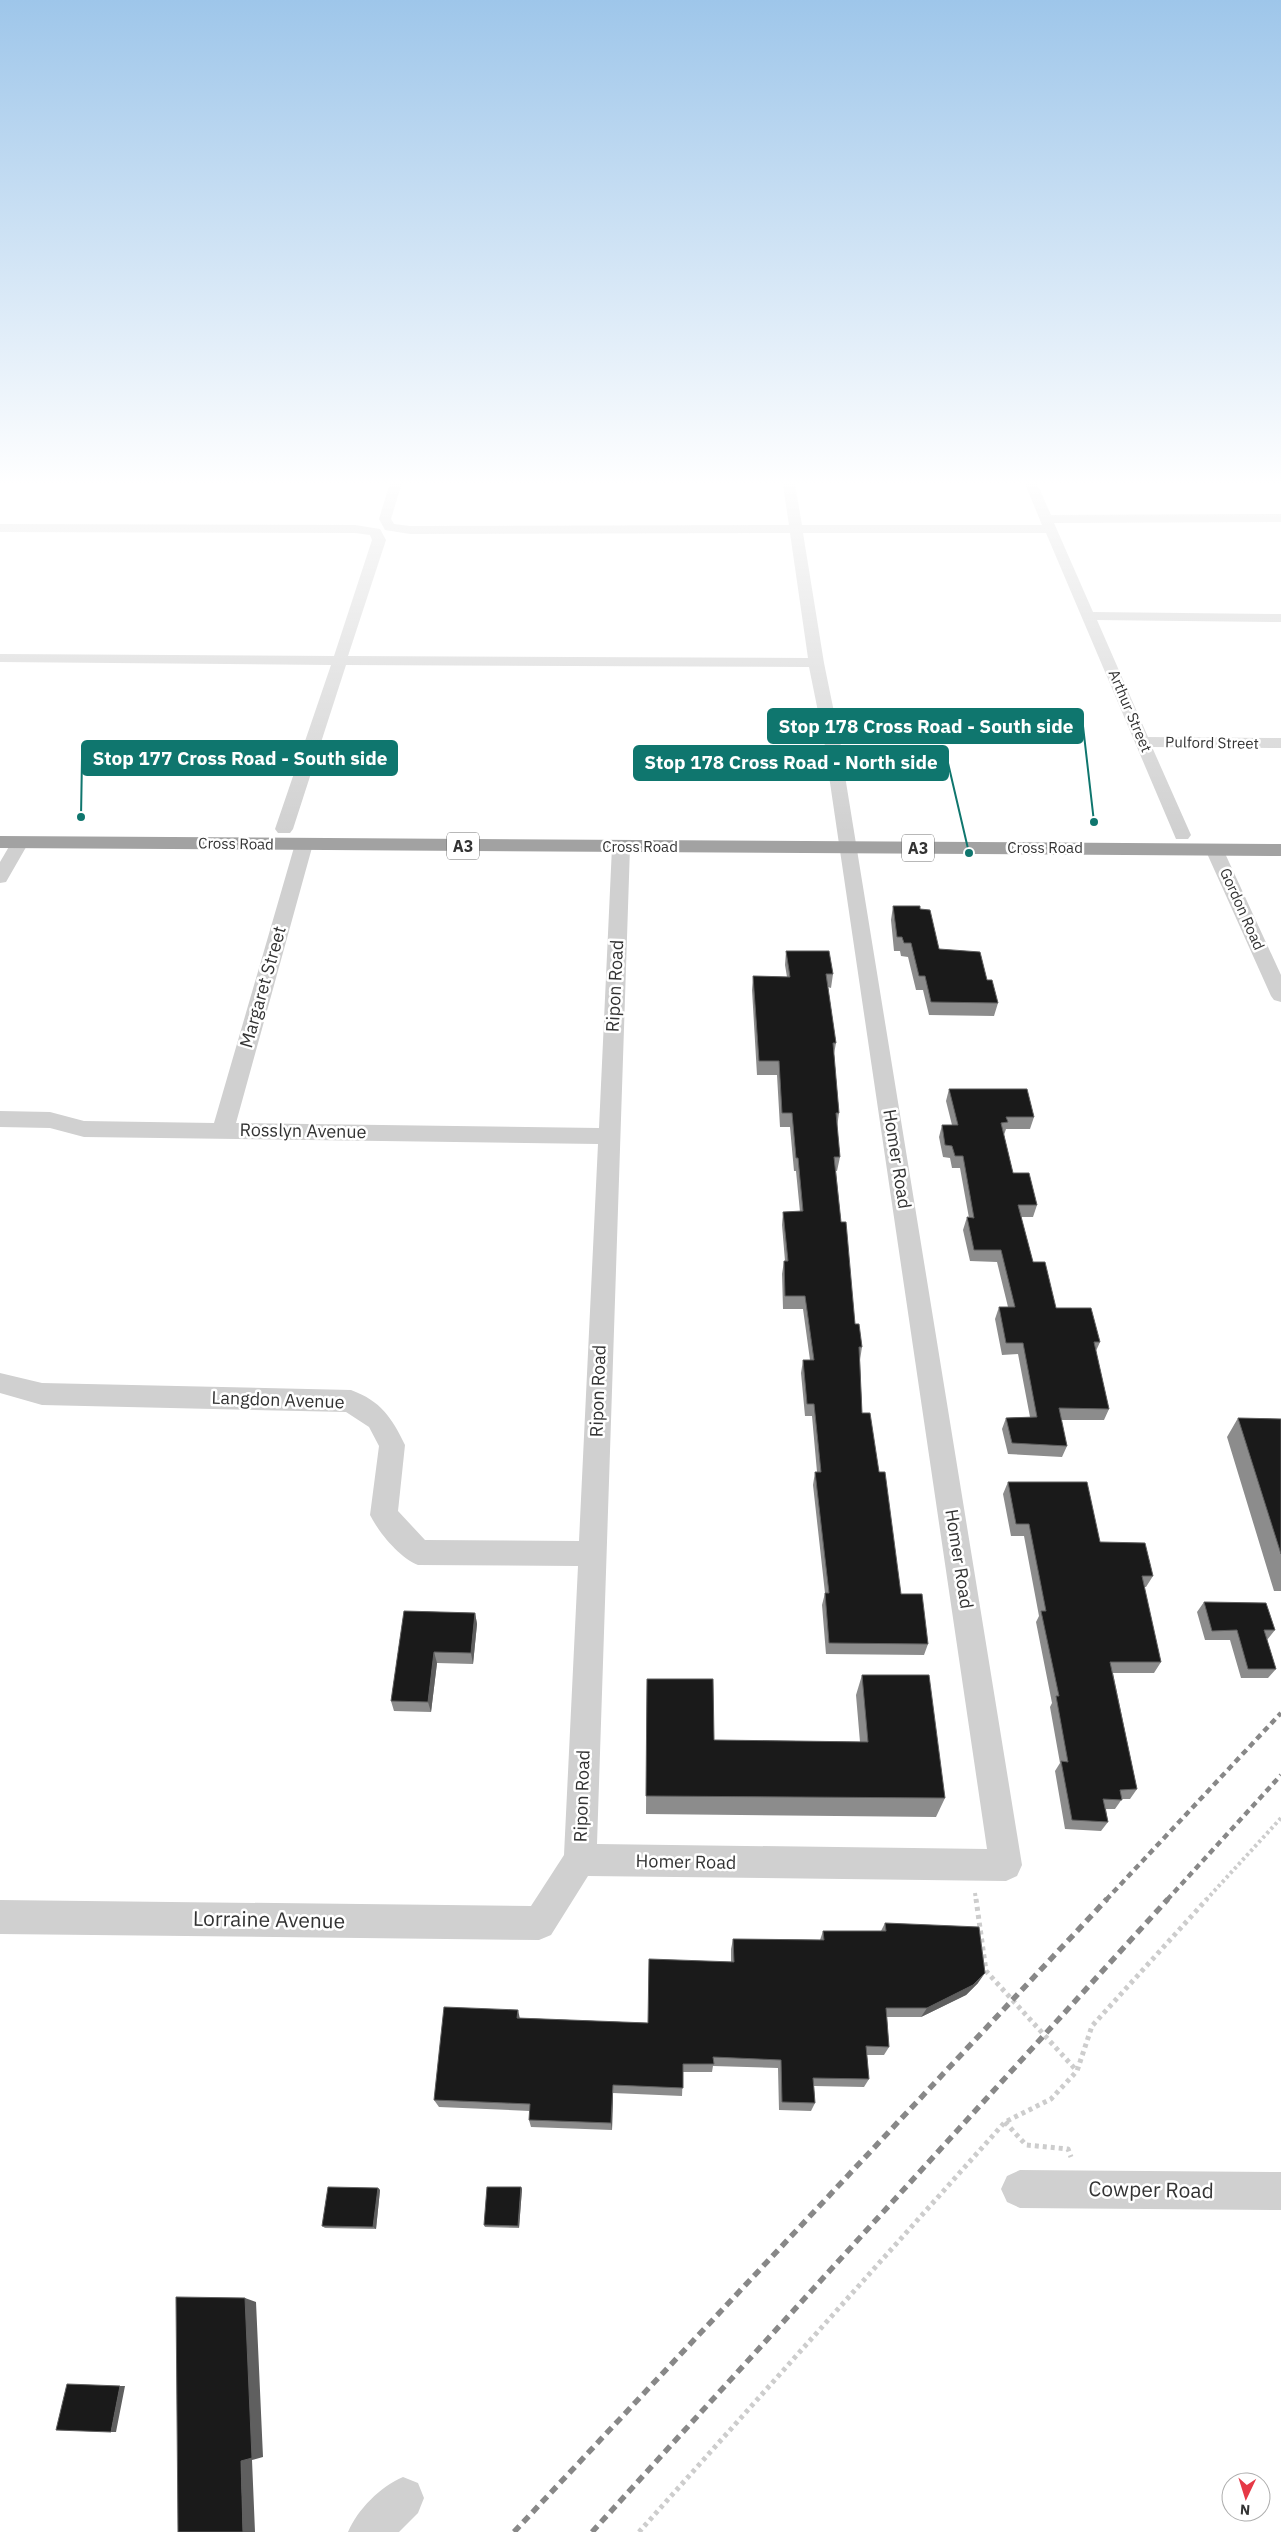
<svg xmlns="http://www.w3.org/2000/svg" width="1281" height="2532" font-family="'IBM Plex Sans',sans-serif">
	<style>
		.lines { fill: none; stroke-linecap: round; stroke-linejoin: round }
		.path-far1 { stroke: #cdcdcd; stroke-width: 4; stroke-dasharray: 3 3; stroke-linecap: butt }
		.path { stroke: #cdcdcd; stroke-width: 5; stroke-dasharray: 4 4; stroke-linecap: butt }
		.minor { fill: #d0d0d0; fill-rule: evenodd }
		.trunk { fill: #a2a2a2; fill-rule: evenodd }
		.rail-far1 { stroke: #888; stroke-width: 4.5; stroke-dasharray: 6 4.5; stroke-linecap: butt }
		.rail { stroke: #888; stroke-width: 5.5; stroke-dasharray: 8 5.5; stroke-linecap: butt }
		.wall { fill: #8c8c8c }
		.shaded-wall { fill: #5f5f5f }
		.building { fill: #1a1a1a; stroke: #5f5f5f }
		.labels { text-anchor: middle; stroke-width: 5; stroke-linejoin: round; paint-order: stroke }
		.far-street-label { font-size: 15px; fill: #333; stroke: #fff }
		.shield { fill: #fff; stroke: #707070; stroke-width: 1 }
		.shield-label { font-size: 16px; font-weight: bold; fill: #333 }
		.street-label { font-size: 18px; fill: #333; stroke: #fff }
		.near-street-label { font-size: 21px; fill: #333; stroke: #fff }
		.leader { fill: none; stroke: #0f766e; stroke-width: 2 }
		.callout-dot { fill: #0f766e; stroke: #fff; stroke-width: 2 }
		.callout { fill: #0f766e; stroke: #0f766e; stroke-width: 2 }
		.callout-label { font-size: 19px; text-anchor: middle; font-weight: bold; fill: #fff }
	</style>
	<rect width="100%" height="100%" fill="#fff"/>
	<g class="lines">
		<path class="path-far1" d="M975,1893L976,1900
			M1206,1900L1281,1818"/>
		<path class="path" d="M976,1899L986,1971L1077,2071
			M1005,2122L1026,2145L1068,2149L1071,2157
			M639,2532L1005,2122L1051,2099L1077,2071L1092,2026L1207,1899"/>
		<path class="minor" d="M391,479H403L391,519L394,524L410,526L789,525L782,479H794L802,525H1042L1023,479H1035L1051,515L1281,514V522L1054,523L1093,612L1281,614V622L1097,620L1148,737L1281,738V748L1152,747L1191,835L1188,839H1176L1046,533H803L824,663L843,756L841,759L835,761L827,756L809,667L346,665L293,829L290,833H278L275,829L331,665L0,662V654L334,656L372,540L370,535L355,533L0,532V524L355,525L380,529L386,540L348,656L808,658L790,533L410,534L385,530L379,519Z
			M837,771L843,772L845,776L1022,1865L1017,1876L1006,1881L588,1876L551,1935L539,1940L0,1934V1900L531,1906L564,1855L578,1566L418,1565C400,1558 379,1533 370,1515L379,1446L369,1427L346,1412L42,1405L0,1393V1373L42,1383L351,1390C381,1401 392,1418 405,1445L398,1511L425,1540L579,1541L598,1144L84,1137L50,1128L0,1127V1111L50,1112L84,1121L214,1123L295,844L298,840H310L313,844L236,1123L599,1128L612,847L615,843H627L630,847L597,1844L987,1849L829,776L831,772Z
			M20,837L26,838L29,842L6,882L0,883V862L14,838Z
			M1214,844L1220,845L1223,849L1281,975V1002L1274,1000L1271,996L1205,849L1208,845Z
			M1020,2170L1281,2172V2210L1020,2208L1007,2202L1001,2189L1007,2176Z
			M403,2477L418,2483L424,2498L418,2513L399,2532H348C358,2509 380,2487 403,2477Z"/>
		<path class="trunk" d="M0,836L1281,844V856L0,848Z"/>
		<path class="rail-far1" d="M1106,1900L1281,1713
			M1167,1900L1281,1775"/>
		<path class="rail" d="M514,2532L1107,1899
			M592,2532L1168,1899"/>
	</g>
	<path class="wall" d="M893,906L939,949L987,980L998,1003L994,1016L929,1015L923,990H916L908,957L901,956L900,951H894L891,920Z
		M786,951L833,974L831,988L828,987L836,1043L834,1054L839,1113L837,1127L840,1157L837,1171H836L841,1222L855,1324L862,1347L860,1360L862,1413L879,1472L901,1594L928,1644L924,1655L826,1654L822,1605L825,1593L813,1485L815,1472H817L812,1416H805L801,1373L803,1360H810L803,1309H783L782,1274L784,1261H785L782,1225L783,1212H800L796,1171H794L790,1127H780L777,1075H757L752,990L753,976L787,977L785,965Z
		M949,1089L1034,1117L1030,1129H1006L1004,1135L1013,1173L1037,1205L1033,1217H1021L1033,1262L1056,1308L1100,1342L1096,1351L1109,1409L1104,1420H1061L1067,1446L1062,1457L1008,1454L1002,1429L1006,1418L1030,1417L1018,1354L1002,1355L995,1319L999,1307H1008L997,1262L970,1261L963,1230L967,1217L969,1218L960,1168H952L950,1158L943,1157L939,1137L942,1125H952L946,1101Z
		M1238,1418L1281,1419V1591H1274L1227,1437Z
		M1008,1482L1100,1542L1153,1576L1146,1587H1144L1161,1662L1154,1673H1113L1137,1789L1130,1799H1122L1115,1809H1106L1108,1822L1101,1831L1065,1829L1055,1771L1060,1763L1050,1707L1052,1703L1036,1622L1039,1616L1024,1536H1011L1003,1494Z
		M1204,1602L1275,1630L1267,1640L1276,1669L1268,1678H1241L1230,1640H1205L1197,1612Z
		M404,1611L475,1613L477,1624L473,1664L437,1663L431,1712L394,1711L391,1701Z
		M862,1675L945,1798L936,1817L646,1814L647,1679L714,1740L860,1742L856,1695Z
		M885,1923L978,1983L966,1995L921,2017H887L889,2047L884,2055H867L869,2079L864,2087L814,2086L815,2103L811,2111L779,2110L778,2068L713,2066L712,2072H683L682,2096L613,2093L612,2130L531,2127L529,2120L530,2111L439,2107L434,2100L520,2018L648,2023L731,1962V1949L733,1939L820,1940L823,1931H881Z
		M521,2187L522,2189L519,2228L485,2227L484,2225Z
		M378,2188L380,2190L376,2229L325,2228L322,2226Z"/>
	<path class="shaded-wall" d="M475,1613L477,1624L473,1664L471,1653Z
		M434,1652L437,1663L431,1712L428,1702Z
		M985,1973L978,1983L966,1995L921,2017L927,2008Z
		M518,2010L520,2019L517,2018Z
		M613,2085V2093L612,2130L611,2123Z
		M521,2187L522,2189L519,2228L518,2226Z
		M378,2188L380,2190L376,2229L373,2227Z
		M245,2298L256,2302L263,2457L252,2460L255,2532H243L241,2461Z
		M120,2386H125L116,2432H111Z"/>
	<path class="building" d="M893,906H920V909L930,910L939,949L980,952L987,980H992L998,1003L931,1002L925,976H919L911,943H904L902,937H897Z
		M786,951H829L833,974H826L836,1043H833L839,1113H836L840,1157H834L841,1222H846L855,1324H859L862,1347H859L862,1413H870L879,1472H885L901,1594H922L928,1644L829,1643L825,1593H829L815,1472H821L814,1404H807L803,1360H814L805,1296H785L784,1261H788L783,1212L803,1211L798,1158H796L792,1113H782L779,1061H759L753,976L790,977Z
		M949,1089H1027L1034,1117H1006L1008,1122L1001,1123L1013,1173H1029L1037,1205H1018L1033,1262H1045L1056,1308H1091L1100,1342H1094L1109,1409L1059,1408L1067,1446L1012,1443L1006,1418L1037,1417L1023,1343H1006L999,1307H1015L1001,1250H974L967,1217L974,1218L963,1156H955L952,1146L945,1145L942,1125H958Z
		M1238,1418L1281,1419V1554Z
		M1008,1482H1087L1100,1542L1145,1543L1153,1576H1142L1161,1662H1110L1137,1789L1120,1790L1122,1800L1103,1799L1108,1822L1072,1820L1061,1761L1068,1762L1056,1696H1059L1041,1611H1046L1029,1524H1016Z
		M1204,1602L1266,1603L1275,1630H1264L1276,1669H1248L1237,1630L1212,1631Z
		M404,1611L475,1613L471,1653L434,1652L428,1702L391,1701Z
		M862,1675H929L945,1798L646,1796L647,1679H713L714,1740L868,1742Z
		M885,1923L979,1927L985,1973L973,1985L927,2008H886L889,2047L866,2046L869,2079L813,2078L815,2103L782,2102L781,2060L713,2057L714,2064H683V2088L613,2085L611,2123L529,2120L530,2104L434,2100L444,2007L518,2010L517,2018L648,2023L649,1959L734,1962L733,1939L824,1940L823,1931H886Z
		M328,2187L378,2188L373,2227L322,2226Z
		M487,2187H521L518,2226L484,2225Z
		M176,2297L245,2298L252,2458L241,2461L243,2532H178Z
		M67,2384L120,2386L111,2432L56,2430Z"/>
	<linearGradient id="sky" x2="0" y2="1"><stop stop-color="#9ec6ea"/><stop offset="0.58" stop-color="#fff"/><stop offset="1" stop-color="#fff" stop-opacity="0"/></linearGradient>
	<rect width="1281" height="833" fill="url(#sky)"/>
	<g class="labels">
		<g class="far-street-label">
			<text transform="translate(1130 711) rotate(67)" y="5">Arthur Street</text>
			<text transform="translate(1212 743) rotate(1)" y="5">Pulford Street</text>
			<text transform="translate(236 844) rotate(1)" y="5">Cross Road</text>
			<text x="640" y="852">Cross Road</text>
			<text x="1045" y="853">Cross Road</text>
			<text transform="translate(1242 909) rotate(66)" y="5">Gordon Road</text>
		</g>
		<g class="shield">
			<rect x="447" y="832.5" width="32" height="27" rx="4"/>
			<rect x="902" y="834.5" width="32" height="27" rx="4"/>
		</g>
		<g class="shield-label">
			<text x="463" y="852">A3</text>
			<text x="918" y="854">A3</text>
		</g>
		<g class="street-label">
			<text transform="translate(615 986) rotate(-87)" y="6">Ripon Road</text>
			<text transform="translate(263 987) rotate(-74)" y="6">Margaret Street</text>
			<text transform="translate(303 1131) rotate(1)" y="6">Rosslyn Avenue</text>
			<text transform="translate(897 1159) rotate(81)" y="6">Homer Road</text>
			<text transform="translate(598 1391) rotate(-88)" y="6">Ripon Road</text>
			<text transform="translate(278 1400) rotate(2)" y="6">Langdon Avenue</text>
			<text transform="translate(959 1559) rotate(81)" y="6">Homer Road</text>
			<text transform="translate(582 1796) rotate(-88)" y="6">Ripon Road</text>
			<text transform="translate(686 1862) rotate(1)" y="6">Homer Road</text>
		</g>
		<g class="near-street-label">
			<text transform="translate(269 1920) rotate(1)" y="7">Lorraine Avenue</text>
			<text transform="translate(1151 2190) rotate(1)" y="7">Cowper Road</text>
		</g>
	</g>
	<path class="leader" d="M1094 822L1083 726M81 817L82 758M969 853L948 763"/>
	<g class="callout-dot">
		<circle cx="1094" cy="822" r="5"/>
		<circle cx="81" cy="817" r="5"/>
		<circle cx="969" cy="853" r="5"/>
	</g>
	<g class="callout">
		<rect x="768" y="709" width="315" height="34" rx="5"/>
		<rect x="82" y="741" width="315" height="34" rx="5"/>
		<rect x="634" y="746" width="314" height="34" rx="5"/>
	</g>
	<g class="callout-label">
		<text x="926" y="733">Stop 178 Cross Road - South side</text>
		<text x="240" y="765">Stop 177 Cross Road - South side</text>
		<text x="791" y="769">Stop 178 Cross Road - North side</text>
	</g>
	<g transform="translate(1246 2497) rotate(184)"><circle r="24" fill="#ffffff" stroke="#adadad"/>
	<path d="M0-4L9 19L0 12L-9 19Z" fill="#e63946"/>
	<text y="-8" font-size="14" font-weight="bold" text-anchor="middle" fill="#333333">N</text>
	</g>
</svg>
